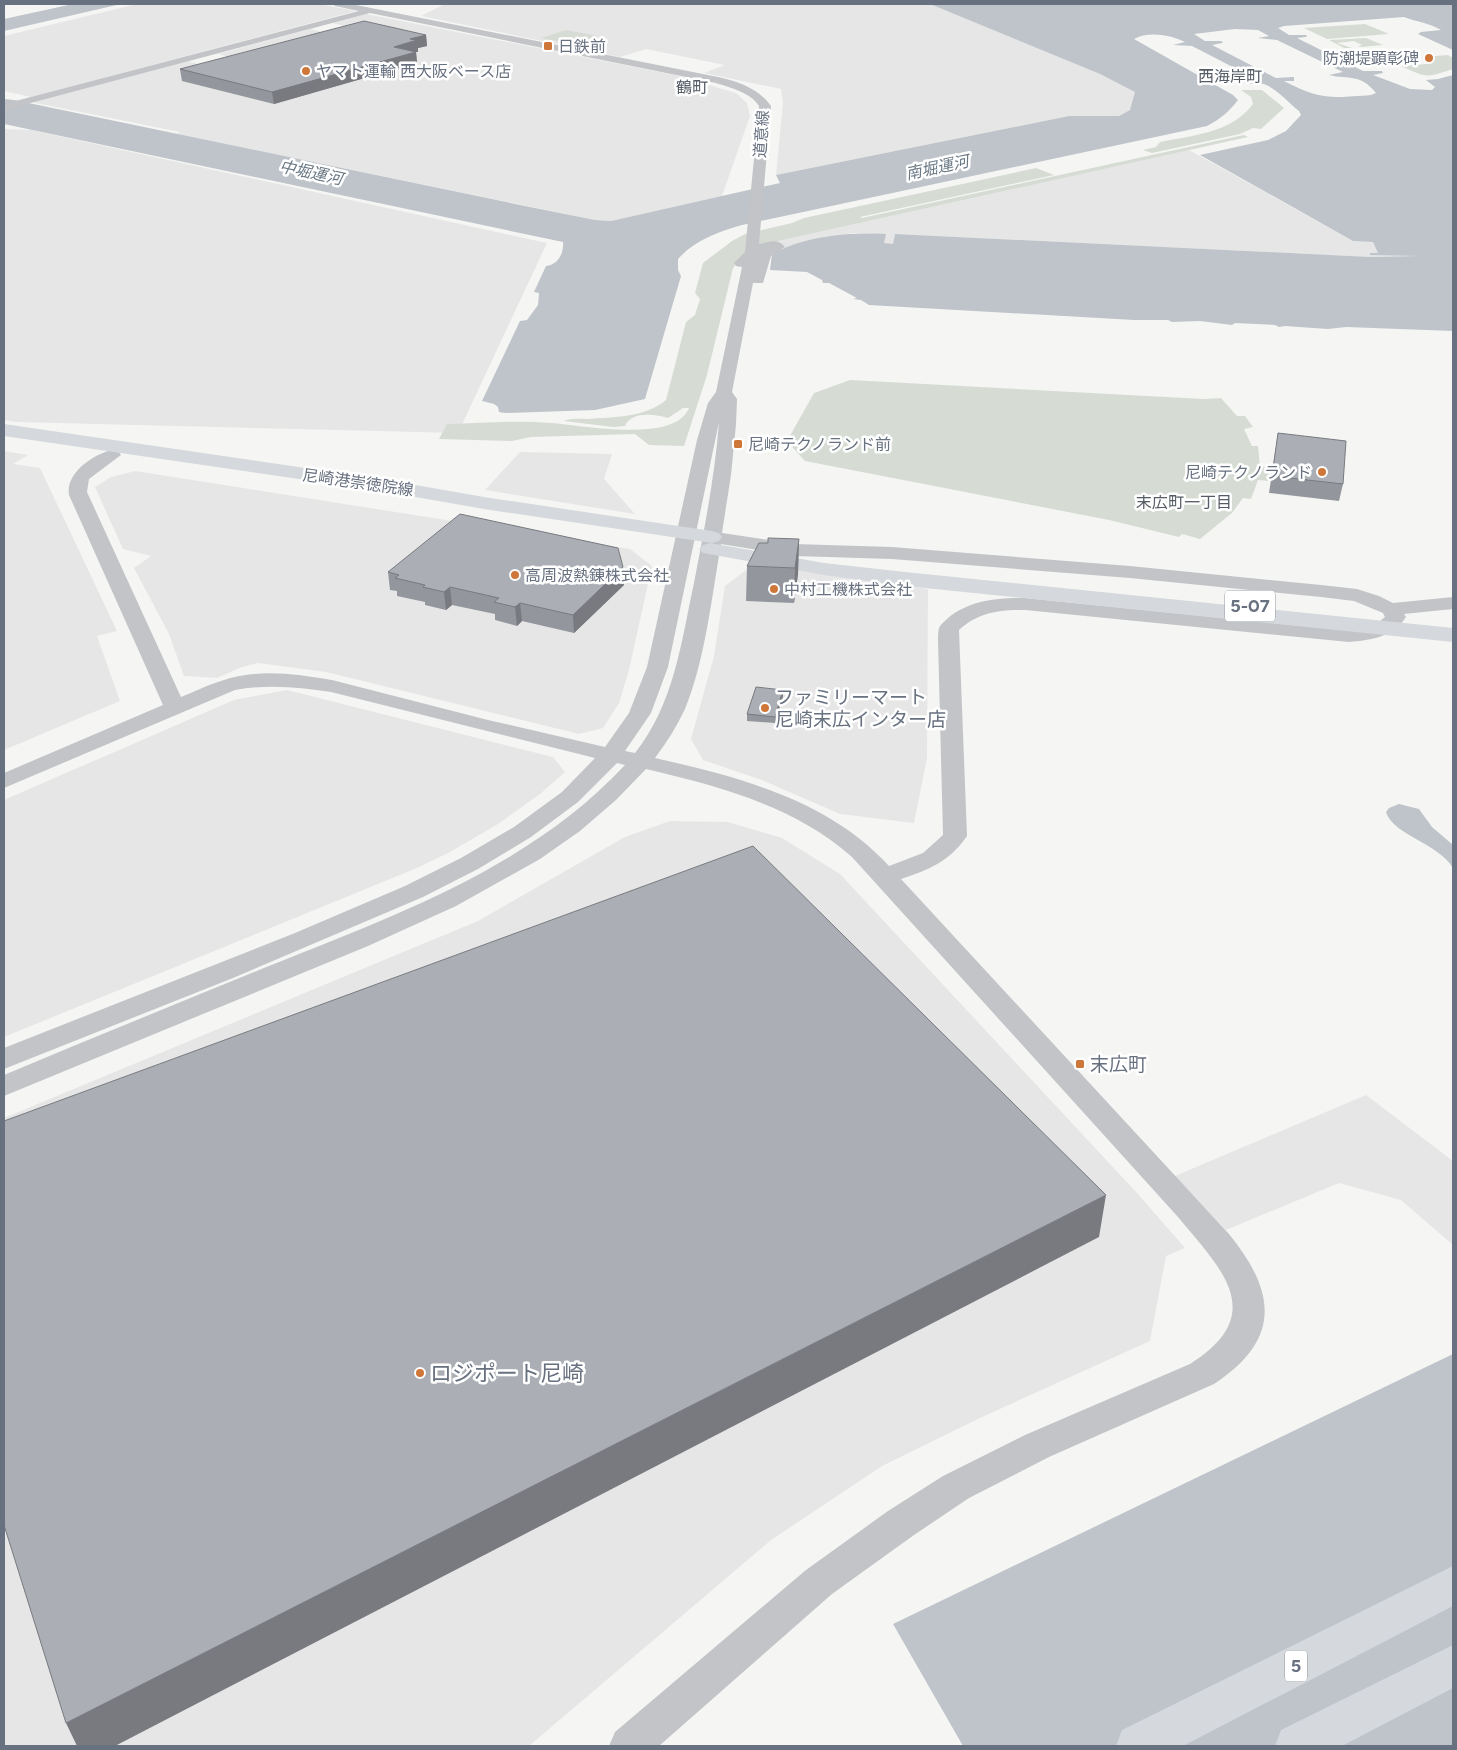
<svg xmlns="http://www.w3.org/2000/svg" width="1457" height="1750" font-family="Figtree,'Noto Sans JP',sans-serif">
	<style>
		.built { fill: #e6e6e6 }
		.green { fill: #d6dcd4 }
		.water { fill: #bec4ca; fill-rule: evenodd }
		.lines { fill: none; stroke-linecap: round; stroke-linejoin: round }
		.minor { fill: #c2c4c7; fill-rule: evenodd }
		.major { fill: #d5d8dc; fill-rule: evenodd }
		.highway { fill: #d5d8dc; fill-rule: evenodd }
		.wall { fill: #93969c }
		.shaded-wall { fill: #787a7f }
		.building { fill: #abafb5; stroke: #787a7f }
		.poi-dot { fill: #cf7739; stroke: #fff; stroke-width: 2 }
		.labels { text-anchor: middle; stroke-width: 5; stroke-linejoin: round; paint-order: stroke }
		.far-poi-label { font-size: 16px; fill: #687180; stroke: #fff; text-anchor: start }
		.far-neighbourhood-label { font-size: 16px; fill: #555c66; stroke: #fff }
		.far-street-label { font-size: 16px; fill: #687180; stroke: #fff }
		.far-water-label { font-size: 16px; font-style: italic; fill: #697884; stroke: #fff }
		.shield { fill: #fff; stroke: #959ca6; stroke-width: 1 }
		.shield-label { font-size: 18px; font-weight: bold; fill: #687180 }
		.poi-label { font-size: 19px; fill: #687180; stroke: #fff; text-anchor: start }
		.near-poi-label { font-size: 22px; fill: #687180; stroke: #fff; text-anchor: start }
	</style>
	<rect width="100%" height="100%" fill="#f5f6f3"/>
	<path class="built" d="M137,4H319L356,11L31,97L4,91V36Z
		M445,4H930L1100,74L1136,92L1130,110L1119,116H1069L776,175L783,102L781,89L704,73L725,65L646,49L620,57L421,16Z
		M366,14L675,75L736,93L747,103L750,116L722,196L611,221L595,220L294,158L278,164L262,152L177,134L180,132L31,102L188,61L201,65L229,57L218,54L311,29L322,32L344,26L332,23Z
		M4,129L31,130L547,243L458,433L17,422L4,420Z
		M1189,150L1353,241L1373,242L1379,254H1370L1419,256L1371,257L895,234L893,244H884L885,234L865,233H852L785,248L774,242Z
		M4,451L28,455L13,464L40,468L117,631L97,636L120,701L4,750Z
		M520,452L612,454L604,479L635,514L485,490Z
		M135,471L630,549L652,566L629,670L619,703L603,728L579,734L326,672L258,663L242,667L217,678L184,676L169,634L134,568L151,556L123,549L95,487L111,477Z
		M754,564L928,589L927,758L914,823L840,814L762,780L703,760L691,739L714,656L725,586Z
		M287,690L553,757L565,772L540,794L498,824L450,852L417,868L4,1037V800L234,700Z
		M670,821L728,822L782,838L840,874L1137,1193L1185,1248L1166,1256L1150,1341L982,1417L882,1466L771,1540L529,1746H4V1118L478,921L625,837Z
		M1366,1095L1453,1161V1245L1401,1200L1339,1183L1226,1230L1175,1176Z"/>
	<path class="green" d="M1365,24L1389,34L1327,39L1304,28Z
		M566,30L598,36L572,44L541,38Z
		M1366,38L1383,45L1361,47L1358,46L1362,45L1354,41L1337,43L1352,48H1344L1329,40Z
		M1448,55L1453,58V69C1426,78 1427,78 1401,66L1427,64L1430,61L1424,57Z
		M1241,90H1262L1284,108L1261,129L1253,128L1240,134L1152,153L1143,150L1156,147L1160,142C1194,135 1231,133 1253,104L1251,97Z
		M1244,135L1248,137L774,242L739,260L733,268L707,375L684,446L649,445L635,434L531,437L512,441L439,439L447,424C482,423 517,420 551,423C580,425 675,444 689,408H683L668,418C655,414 631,411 625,426L613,427L564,421C570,418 580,419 587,419C613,417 644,418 666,400L686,322L695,315L700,299L695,293L703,263L732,241L745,234L792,223L804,218L1036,168L1054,175L860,217L862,218Z
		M850,380L1204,399L1221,398L1237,416H1245L1253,427L1244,429L1252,446H1258L1260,466L1269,468L1268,481L1258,480L1251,499L1243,498L1232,513L1200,539L1182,534L1179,537L1109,520L805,461L787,441L814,393Z"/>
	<path class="water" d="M73,4H121L4,31V19Z
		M930,4H1453V50L1418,34L1421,32L1441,30C1430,23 1417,22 1404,17L1284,26L1278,28L1289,35H1307L1306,37L1297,38L1363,71H1382L1383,73L1373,75L1410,89L1432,90L1435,87L1426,80L1438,79L1453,75V331L1346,327L1328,329L1285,326L1279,327L1275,325L1235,323L1232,325L1200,321L1172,322L1168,320H1134L869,305L861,300L853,299L857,298L829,283H823L822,280L807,272L770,270L772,254C805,236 849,232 886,234L884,243L893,244L895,234L1371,257L1418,256L1370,255V253H1378L1373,242L1353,241L1200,155L1268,140L1286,131L1301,115L1299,111C1288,102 1277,89 1264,84C1258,82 1250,85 1242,82L1256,79L1192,46L1173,45L1185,42C1171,35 1148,31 1134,39L1233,95L1238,100C1230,111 1219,120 1207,126L742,225C718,232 695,240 678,259V270L681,276L645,399L595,410L505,413L499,412L498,407L494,404L482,401L520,321L527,320L538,305L539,293L534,292L546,266C558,265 564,253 563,242L4,124V99L14,100L530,207L595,220L611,221L780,183L776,175L1069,116H1119L1130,110L1135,92L1100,74ZM1235,29L1258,30L1269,36L1258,38L1277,40L1343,72L1329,75C1349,80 1360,73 1376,93L1371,95C1332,98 1320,100 1284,81H1294V77L1276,78L1212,45L1222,43L1223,42L1221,41H1205L1194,34Z
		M1399,804L1419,809L1432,827L1453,845V868C1438,843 1393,835 1386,812L1389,808Z
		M1453,1354V1746H963L893,1624Z"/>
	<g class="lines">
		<path class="minor" d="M333,4H351L718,77C739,82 758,88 771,106L759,244C769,242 778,238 785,247L771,256L763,283H753L732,392L737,399L736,424L731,475L722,533L795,544L892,547L1130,566L1321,585L1357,589L1379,596L1393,603L1453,597V609L1404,614L1406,617C1393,637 1372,640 1349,642L1025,610C999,610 979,612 959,630L967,836C950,861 929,870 901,879L1229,1234C1276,1292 1282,1339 1214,1384L1049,1457L969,1498L914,1535L832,1594L659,1746H609L615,1732L806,1570L888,1511L943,1476L1025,1435L1190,1364C1269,1314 1222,1270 1178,1217L852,857C795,806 718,786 646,769L616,800L580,831L540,859L456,906L368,946L4,1096V1075C92,1038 181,1002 269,966C396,915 530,867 625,765L617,763L578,802L531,837L478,869L423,897L233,978L4,1069V1048L295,933L405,886L461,858L514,827L562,792L595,758L331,692C299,687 267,684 235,690L4,788V773L163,705L69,495C65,473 94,454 112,450L118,451L121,455L89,479L87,492L181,697C194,692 207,685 221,681C256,668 296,674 332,680L488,720L605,747L629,713L647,667L697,440L708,403L716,392L742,267L736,266L734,263L745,252L759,106C750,92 731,88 716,83L370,13L4,110V104L359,11L335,6ZM719,422C715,476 704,530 694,583C681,643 674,704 635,753L625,751L651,713L668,667ZM721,544L795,556L892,559L1130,578L1321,597L1354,601L1383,613L1385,617C1373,628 1358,629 1342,630L1025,598C997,598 969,600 947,619C944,622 940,625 939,628C938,631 938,637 938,640L943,835L923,853L889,866C829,800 739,777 655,758C667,742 677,726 685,709C705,661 712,595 721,544Z"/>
		<path class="major" d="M4,424L381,479L484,497L712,531L719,533L722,537L719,541L712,543L484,509L381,491L4,436Z"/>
		<path class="highway" d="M710,543L824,563L905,572L1453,628V642L905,586L824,575L703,553L699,549L703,545Z
			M1453,1566V1606L1183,1746H1116L1122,1730Z
			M1453,1645V1688L1342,1746H1275L1281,1730Z"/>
	</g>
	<path class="wall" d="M426,35L427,46L418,48V52H416L417,63L274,104L182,81L180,69Z
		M1278,433L1343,484L1339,501L1269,493Z
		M799,539L798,574L794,603L746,601L747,566L768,543Z
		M388,572L624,585L574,633L522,621L517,626L495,620V614L452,605L446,610L425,605V602L397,596V591L390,590Z
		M783,690V696L775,723L747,721V714Z"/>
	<path class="shaded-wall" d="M426,35L427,46L418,48V52H416L417,63L274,104L272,92L410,39Z
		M799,539L798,574L794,603L795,568Z
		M623,567L624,585L574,633L573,615Z
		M450,587L452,605L446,610L444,592Z
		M520,603L522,621L517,626L515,607Z
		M783,690V696L775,723V717Z
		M1106,1195L1099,1237L115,1746H77L66,1723Z"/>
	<path class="building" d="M364,21L426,35L410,39L417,40L394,47L416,52L272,92L180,69Z
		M1278,433L1346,441L1343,484L1272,476Z
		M460,514L618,548L623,567L573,615L520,603L515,607L494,602L499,598L450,587L444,592L423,587L425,585L395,578L399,575L388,572Z
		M768,538L799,539L795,568L747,566L759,543H768Z
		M756,687L783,690L775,717L747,714Z
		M753,846L1106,1195L66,1723L4,1525V1121Z"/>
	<g class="poi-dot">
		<rect x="543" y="41" width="10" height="10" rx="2.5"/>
		<circle cx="1429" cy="58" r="5"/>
		<circle cx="306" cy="71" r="5"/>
		<rect x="733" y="439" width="10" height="10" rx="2.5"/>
		<circle cx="1322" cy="472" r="5"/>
		<circle cx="515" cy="575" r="5"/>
		<circle cx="774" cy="589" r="5"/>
		<circle cx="765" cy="708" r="5"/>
		<rect x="1075" y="1059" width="10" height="10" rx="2.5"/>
		<circle cx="420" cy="1373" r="5"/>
	</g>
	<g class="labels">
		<g class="far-poi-label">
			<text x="558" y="52">日鉄前</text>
			<text x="1419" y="64" text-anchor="end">防潮堤顕彰碑</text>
			<text x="316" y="77">ヤマト運輸 西大阪ベース店</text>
			<text x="748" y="450">尼崎テクノランド前</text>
			<text x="1312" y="478" text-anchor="end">尼崎テクノランド</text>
			<text x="525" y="581">高周波熱錬株式会社</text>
			<text x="784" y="595">中村工機株式会社</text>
		</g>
		<g class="far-neighbourhood-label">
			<text x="1230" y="82">西海岸町</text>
			<text x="692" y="93">鶴町</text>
			<text x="1184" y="508">末広町一丁目</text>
		</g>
		<g class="far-street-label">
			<text transform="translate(761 134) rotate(-86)" y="6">道意線</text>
			<text transform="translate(358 482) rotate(8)" y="6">尼崎港崇徳院線</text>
		</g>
		<g class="far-water-label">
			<text transform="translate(937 167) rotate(-12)" y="6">南堀運河</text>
			<text transform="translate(311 172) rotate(12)" y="6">中堀運河</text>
		</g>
		<g class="shield">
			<rect x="1225" y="590.5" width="50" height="31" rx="4"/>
			<rect x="1285" y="1650.5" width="22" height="31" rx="4"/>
		</g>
		<g class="shield-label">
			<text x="1250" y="612">5-07</text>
			<text x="1296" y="1672">5</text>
		</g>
		<g class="poi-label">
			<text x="775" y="704">ファミリーマート<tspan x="775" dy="22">尼崎末広インター店</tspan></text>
			<text x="1090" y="1071">末広町</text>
		</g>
		<g class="near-poi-label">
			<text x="430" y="1381">ロジポート尼崎</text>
		</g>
	</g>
	<rect width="1457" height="1750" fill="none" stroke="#687180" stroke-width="10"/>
</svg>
